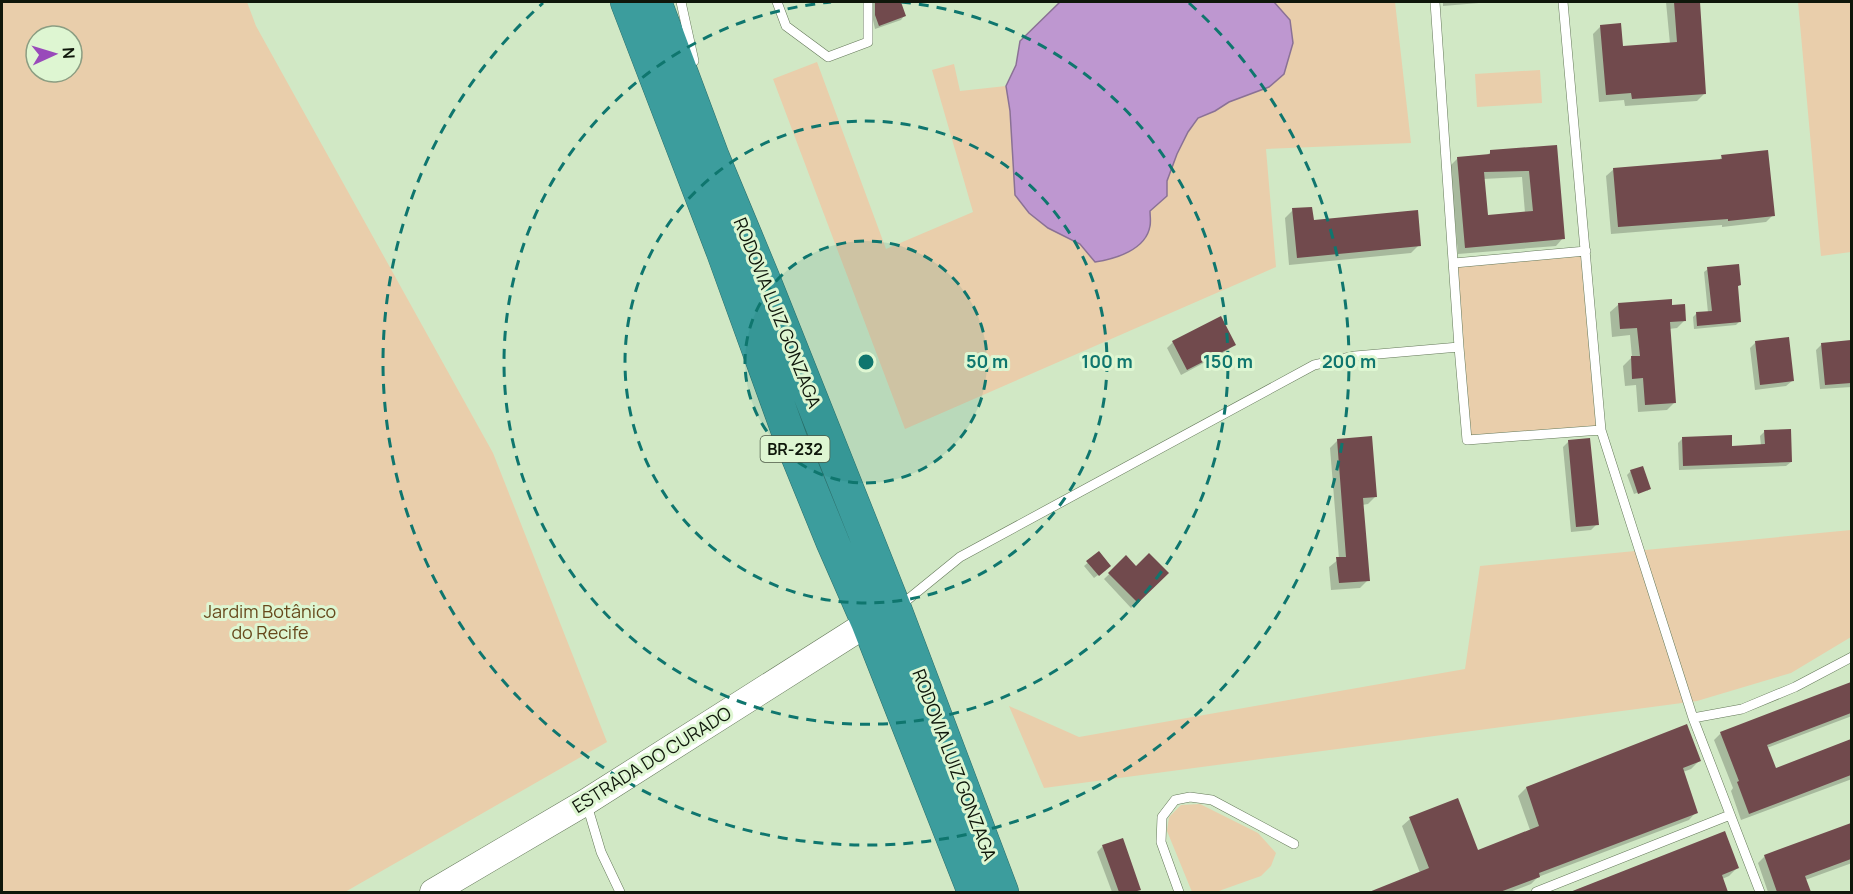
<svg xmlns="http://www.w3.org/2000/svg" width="1853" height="894" font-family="Manrope,sans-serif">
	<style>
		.green { fill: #e9ceab; fill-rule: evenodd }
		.water { fill: #be97d0; stroke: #8a7195; stroke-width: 1.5 }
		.shadow { fill: #0003; fill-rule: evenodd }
		.building { fill: #714a4d; fill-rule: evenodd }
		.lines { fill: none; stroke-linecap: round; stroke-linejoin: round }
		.lane-casing { stroke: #647859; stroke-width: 10 }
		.secondary-casing { stroke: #647859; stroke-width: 27 }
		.highway-casing { stroke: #2c6e6a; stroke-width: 34 }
		.lane { stroke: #fff; stroke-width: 9 }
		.secondary { stroke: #fff; stroke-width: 26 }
		.highway { stroke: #3c9d9d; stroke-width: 33 }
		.ring { fill: none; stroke: #0f766e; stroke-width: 3; stroke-dasharray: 10 8 }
		.labels { text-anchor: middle; stroke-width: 6; stroke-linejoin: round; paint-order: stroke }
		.shield { fill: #def6d2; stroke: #4d5a47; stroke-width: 1.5 }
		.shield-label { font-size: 16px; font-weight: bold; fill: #0f170b }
		.street-label { font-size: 18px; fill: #0f170b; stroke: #def6d2 }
		.park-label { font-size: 18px; fill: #67491c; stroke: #def6d2 }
		.centre { fill: #0f766e; stroke: #def6d2; stroke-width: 3 }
		.ring-label { font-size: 18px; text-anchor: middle; font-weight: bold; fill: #0f766e; stroke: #def6d2; stroke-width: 6; stroke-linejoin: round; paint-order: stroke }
	</style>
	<rect width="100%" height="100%" fill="#d1e8c5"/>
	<path class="green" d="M2,2H247L256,26L493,453L607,742L345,892H2ZM36,36H72V72H36Z
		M1274,2H1395L1411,143L1266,149L1276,267L905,429L773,79L817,62L886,249L973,212L932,70L954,64L960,91L1006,86L1010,111L1067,236L1080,244L1095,262L1150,229V211L1167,196V181L1177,154L1188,132L1198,118L1215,111L1229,102L1269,87L1290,20Z
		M1798,2H1851V252L1821,256Z
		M1540,70L1542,103L1477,107L1475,74Z
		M1586,251L1601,430L1467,440L1454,263Z
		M1851,530V637L1791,673L1697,701L1044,788L1009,706L1079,737L1465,669L1480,566Z
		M1200,804L1258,833L1276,853L1271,866L1261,876L1216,892H1192L1167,831L1169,817L1181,805Z"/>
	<path class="water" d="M1060,2H1274L1290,20L1293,43L1284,74L1269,87L1229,102L1215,111L1198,118L1188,132L1177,154L1167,181V196L1150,211C1150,216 1151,221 1150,226C1146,250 1115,259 1095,262L1080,244L1048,228L1029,213L1015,195L1010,111L1006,86L1016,65L1020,41Z"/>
	<path class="shadow" d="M869,2H899L904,16L901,20L875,29Z
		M1443,2H1491L1443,6Z
		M1666,2H1698L1705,93L1697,101L1625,106L1624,100L1599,102L1593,34L1601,26L1621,47L1670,44Z
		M1555,147L1563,238L1556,246L1458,254L1450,166L1458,158L1487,155L1491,152ZM1522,177L1525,213L1487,216L1483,179Z
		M1722,157L1773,215L1766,222L1722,227V225L1611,234L1606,176L1614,169L1718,161Z
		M1293,210L1312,222L1419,245L1411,253L1289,265L1285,218Z
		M1708,269L1739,285L1736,288L1740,321L1736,325L1694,329L1693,317L1696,314L1708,313L1704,272Z
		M1618,305L1671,306L1685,320L1677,328L1669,329L1675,402L1667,410L1638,412L1636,385L1625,386L1623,366L1632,357L1630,335L1612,337L1610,312Z
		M1173,342L1234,344L1228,350L1181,375L1167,348Z
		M1756,342L1792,381L1786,386L1755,390L1750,348Z
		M1852,342V387L1820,389L1816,350L1822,344Z
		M1765,431L1791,462L1786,466L1679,470L1678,443L1682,439L1731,448L1761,446L1760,436Z
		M1338,440L1376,496L1368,504L1362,505L1368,580L1360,588L1331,590L1329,567L1339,559L1330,448Z
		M1569,441L1597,524L1591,530L1571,532L1563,447Z
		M1631,471L1649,489L1647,491V489L1634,494L1627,475Z
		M1099,553L1106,569L1094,578L1084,566Z
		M1126,558L1136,568L1167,573L1131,608L1104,579Z
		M1852,683V716L1767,748L1775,770L1852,741V779L1741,820L1731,791L1733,788L1714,740L1721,733Z
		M1699,761L1691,769L1683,772L1696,812L1689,820L1538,877L1531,884L1510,892H1379L1384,887L1420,873L1402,826L1410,819L1477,852L1530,830L1518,796L1526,788Z
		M1852,825V863L1805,880L1809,892H1768L1758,863L1765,856Z
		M1724,833L1737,868L1729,876L1722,879L1726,892H1571Z
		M1103,846L1140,889L1136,892H1112L1097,852Z"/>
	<path class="building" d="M875,2H901L906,16L879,26L875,15Z
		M1674,2H1700L1706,94L1632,99L1631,93L1606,95L1600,25L1621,23L1623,46L1677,42Z
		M1557,145L1565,239L1465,248L1457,157L1490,154V150ZM1529,171L1533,211L1488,215L1484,172Z
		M1768,150L1775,216L1728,221V219L1618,227L1613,168L1722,159L1721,155Z
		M1312,207L1314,220L1418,210L1421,246L1297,258L1292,208Z
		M1739,264L1741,285L1738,286L1741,322L1697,326L1696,312L1712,311L1707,267Z
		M1672,299V305L1685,304L1686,321L1670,322L1676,403L1645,405L1643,378L1632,379L1631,356H1640L1637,328L1620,329L1618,303Z
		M1221,316L1236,345L1187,370L1172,341Z
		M1789,337L1794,381L1760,385L1755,341Z
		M1851,340V383L1825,385L1821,343Z
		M1791,429L1792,462L1683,466L1682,437L1732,435V446L1765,444L1764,430Z
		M1372,436L1377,497L1363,498L1370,581L1339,583L1336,557H1346L1337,439Z
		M1590,438L1599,525L1576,527L1568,440Z
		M1643,466L1651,489L1638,494L1630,470Z
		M1099,551L1111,566L1099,576L1086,561Z
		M1149,553L1169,573L1138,603L1108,573L1126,555L1136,566Z
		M1851,682V713L1767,745L1776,768L1851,739V775L1749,814L1737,782L1739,781L1720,732Z
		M1687,724L1701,761L1683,768L1698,813L1539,873L1540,877L1500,892H1369L1429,868L1409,817L1458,798L1478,850L1539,826L1526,787Z
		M1851,823V859L1805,876L1811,892H1777L1764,855Z
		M1725,831L1739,868L1722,875L1728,892H1570Z
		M1123,838L1141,890L1133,892H1119L1102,845Z"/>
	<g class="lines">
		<defs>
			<path id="lane" d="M681,2L694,61
				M777,2L786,26L828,57L868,42V2
				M1435,2L1459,347L1467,440L1601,430L1563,2
				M1454,263L1586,251
				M1601,430L1693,718L1760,892
				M901,605L960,557L1314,365L1355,356L1459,347
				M1693,718L1742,709L1795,687L1852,657
				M587,805L601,852L620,892
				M1179,892L1161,842L1162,817L1175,800L1190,797L1212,800L1294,844
				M1536,892L1730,815"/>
			<path id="secondary" d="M433,892L586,802L868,623"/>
			<path id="highway" d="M627,2L723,252L791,440L833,543L868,623L974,892
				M655,2L712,155L766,285L895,609L1002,892"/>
		</defs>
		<use href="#lane" class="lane-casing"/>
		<use href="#secondary" class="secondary-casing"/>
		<use href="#highway" class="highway-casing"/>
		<use href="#lane" class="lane"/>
		<use href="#secondary" class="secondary"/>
		<use href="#highway" class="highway"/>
	</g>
	<circle cx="866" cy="362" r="121" fill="#0f766e" fill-opacity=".12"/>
	<g class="ring">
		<circle cx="866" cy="362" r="121"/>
		<circle cx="866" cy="362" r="241"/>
		<path d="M901 2A362 362 0 1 1 831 2"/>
		<path d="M1189 3A483 483 0 1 1 543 3"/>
	</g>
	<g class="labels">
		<rect class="shield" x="760.5" y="436" width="69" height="26" rx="4.5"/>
		<g class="shield-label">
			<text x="795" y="455">BR-232</text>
		</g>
		<g class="street-label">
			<text transform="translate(777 313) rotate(68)" y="6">RODOVIA LUIZ GONZAGA</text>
			<text transform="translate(652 760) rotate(-32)" y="6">ESTRADA DO CURADO</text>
			<text transform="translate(954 765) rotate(69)" y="6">RODOVIA LUIZ GONZAGA</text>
		</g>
		<g class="park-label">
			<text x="270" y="618">Jardim Botânico<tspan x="270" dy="21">do Recife</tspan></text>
		</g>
	</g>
	<circle cx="866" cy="362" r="9" class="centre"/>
	<g class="ring-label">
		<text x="987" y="368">50 m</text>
		<text x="1107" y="368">100 m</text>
		<text x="1228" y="368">150 m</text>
		<text x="1349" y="368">200 m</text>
	</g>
	<rect width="1853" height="894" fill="none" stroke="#0f170b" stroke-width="6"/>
	<g transform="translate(54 54) rotate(86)"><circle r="28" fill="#def6d2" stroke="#8b9d82" stroke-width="1.5"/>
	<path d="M0-4.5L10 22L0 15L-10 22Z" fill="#994aba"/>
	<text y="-9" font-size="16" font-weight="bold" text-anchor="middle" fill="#0f170b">N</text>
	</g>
</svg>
